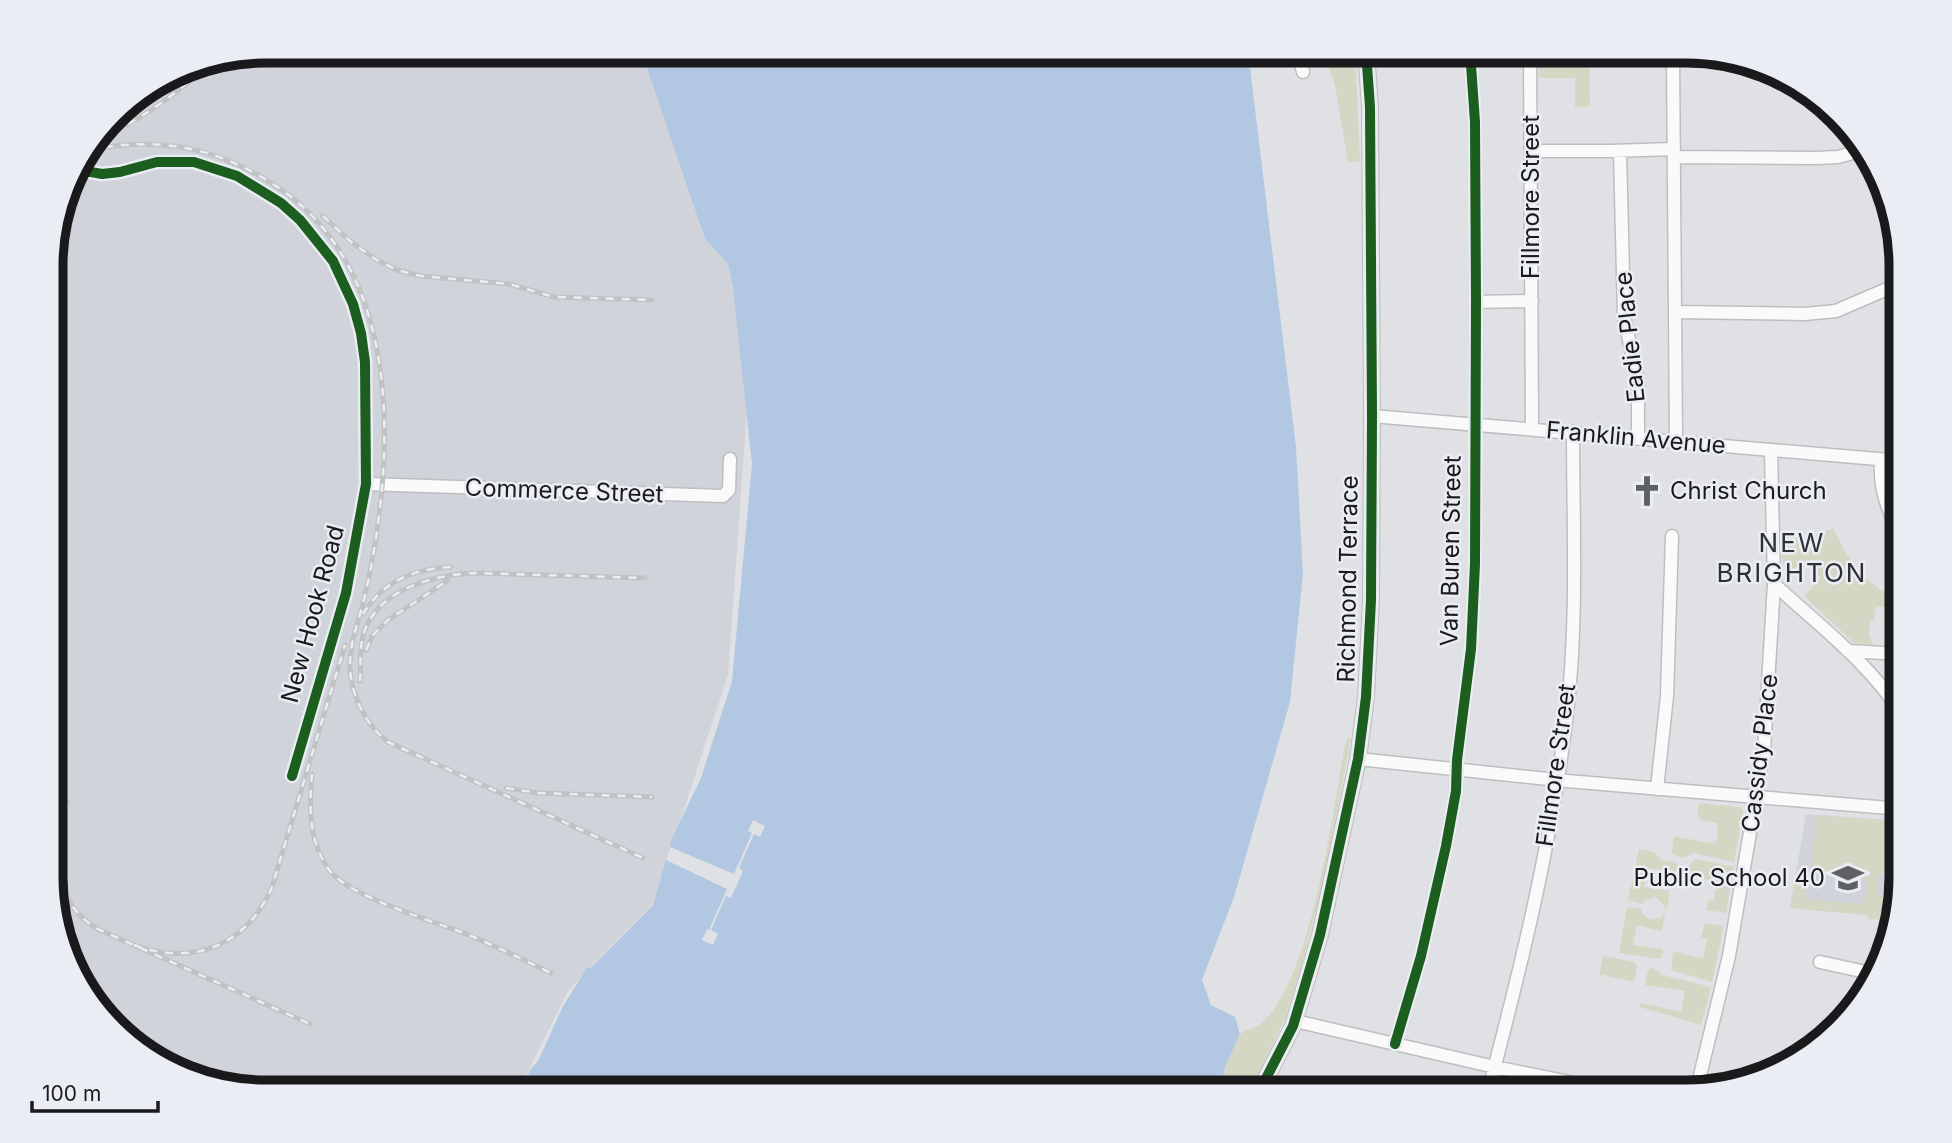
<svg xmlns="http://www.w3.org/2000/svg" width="1952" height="1143" font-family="Inter,sans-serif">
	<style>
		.built { fill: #d1d3db }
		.green { fill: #d3d7c3 }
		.water { fill: #b2c8e2 }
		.pier { fill: #e0e1e4 }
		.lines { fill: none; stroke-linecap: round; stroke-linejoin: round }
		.minor-casing { stroke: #bdbec0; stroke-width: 15 }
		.major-casing { stroke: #bdbec0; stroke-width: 18 }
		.minor { stroke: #fafafb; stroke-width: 12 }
		.major { stroke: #eae3e2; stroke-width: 16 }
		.rail-casing { stroke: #c1c2c2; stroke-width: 5 }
		.rail { stroke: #ebedf4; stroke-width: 2.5; stroke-dasharray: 8; stroke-linecap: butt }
		.cycleway-casing { stroke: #ebedf4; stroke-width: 15 }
		.cycleway { stroke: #1b5e20; stroke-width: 10 }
		.labels { text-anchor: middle; stroke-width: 5; stroke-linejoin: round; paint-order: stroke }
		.street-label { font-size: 24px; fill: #1a1a1d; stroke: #ebedf4 }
		.poi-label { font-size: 24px; fill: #1a1a1d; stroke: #ebedf4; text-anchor: start }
		.neighbourhood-label { font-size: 26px; letter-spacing: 2px; fill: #2f3035; stroke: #ebedf4 }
		.rim { fill: none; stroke: #1a1a1d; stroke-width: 9 }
	</style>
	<rect width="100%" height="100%" fill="#e0e1e4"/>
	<path class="built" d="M266,51H641L705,239L728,264L749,382L728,675L653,903L568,991L518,1092H266L158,1063L87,996L53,904V239L73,171L124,105L184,67Z
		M1806,814L1901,821V890L1892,920L1867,918V915L1790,908Z"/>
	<path class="green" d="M1323,51H1355L1360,161L1348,162L1335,85Z
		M1589,56L1590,106L1575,107V78H1539L1538,60L1542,57Z
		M1833,528C1845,553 1857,574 1881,590C1887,594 1894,596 1901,600V607H1876L1874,621H1870L1869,634L1873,645L1854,643L1804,596L1821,577L1804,561L1789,577L1783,564L1781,537H1811Z
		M1351,738L1323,882L1302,964L1286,1016L1250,1092H1220L1225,1067L1240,1034C1246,1029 1253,1030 1259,1025C1312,985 1333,807 1346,740Z
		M1699,803L1740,807L1743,811L1734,862L1693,853L1683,858L1672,854L1674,836L1713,844L1717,840L1718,823L1700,820L1697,811Z
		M1816,815L1894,821L1893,849L1889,850L1887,869L1891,870L1890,874H1879L1877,895L1885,896L1882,920L1867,918V915L1790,908L1797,867L1805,868L1803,888L1806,890V900L1864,904L1866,880L1811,875Z
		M1639,849L1654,852L1662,860L1676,863L1679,866L1678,873L1675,874L1648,868L1644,887L1670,891L1667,908L1664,909L1665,905L1655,897L1643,901L1642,904L1628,900Z
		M1695,859L1734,867L1726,913L1706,910L1708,900L1714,901L1717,881L1690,877L1689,866Z
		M1627,907L1642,909L1641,912L1650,920L1662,917L1663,913L1665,914L1662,931L1637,925L1633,945L1661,949L1663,951L1660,959L1619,953Z
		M1705,923L1724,926L1712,982L1671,970L1673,953L1676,952L1703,959L1707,939L1701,938Z
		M1603,956L1634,962L1637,967L1634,982L1606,976V974L1599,975Z
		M1652,967L1662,975L1711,987L1701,1025L1640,1007V1003L1681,1012L1685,991L1645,985L1648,970Z"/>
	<path class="water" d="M641,51H1248L1296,447L1303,574L1290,702L1234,897L1202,980L1211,1005L1235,1017L1240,1034L1225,1067L1220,1092H520L530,1070L538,1061L563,1006L587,968H591L653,905L672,838L701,778L732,681L752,464L733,289L728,264L705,239Z"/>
	<path class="pier" d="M753,820L765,826L760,837L754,834L739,868L743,871L731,898L726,896L711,930L718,934L713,945L702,940L707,929L709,930L727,889L666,860L670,847L734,874L752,833L748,831Z"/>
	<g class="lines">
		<defs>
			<path id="minor" d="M1298,51L1303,72
				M1530,51L1532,428
				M1670,51L1673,56L1676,442
				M1673,56L1689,52
				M1531,151H1610L1674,149
				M1620,151L1624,316L1638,382V438
				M1674,157L1817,158L1838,157L1864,150
				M74,169L102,174L120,172L157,162H194L237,176L281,203L300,220L333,261L353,304L361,333L365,362L366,484L346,593L292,776
				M1476,302L1532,301
				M1677,312L1805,314L1836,311L1901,283
				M1372,416L1901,461
				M1881,460C1879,487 1886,510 1901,533
				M366,484L723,496L729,490L730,459
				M1774,584C1815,622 1872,665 1901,714
				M1848,651L1901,654
				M1358,759L1567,781L1901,809
				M1657,789L1667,696L1672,536
				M1820,962L1875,974
				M1295,1021L1495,1067L1618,1092
				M1395,1044L1421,956L1446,846L1456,791L1457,760L1471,649L1475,564L1476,302L1475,122L1470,51
				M1488,1092C1521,967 1552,841 1567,713C1578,621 1573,525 1573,432
				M1696,1092L1729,956L1764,750L1774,584L1771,450"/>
			<path id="major" d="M1259,1092L1293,1026L1320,935L1358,759L1366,697L1371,600L1372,416L1370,107L1366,51"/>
		</defs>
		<use href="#minor" class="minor-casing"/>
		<use href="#major" class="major-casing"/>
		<use href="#minor" class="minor"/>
		<use href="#major" class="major"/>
		<defs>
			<path id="rail" d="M99,137C136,124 182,91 209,62
				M89,150C159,136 217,147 276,186C394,264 395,425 374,550C371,569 367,588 362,607C357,626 350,644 350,664C350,694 365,724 388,742L643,858
				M323,216L350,241L375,259L397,270L421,276L509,284L554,297L652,300
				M363,614C383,581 413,569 451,567
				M53,648L56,640
				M366,650L373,635L388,620L447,581
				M360,681C361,666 359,647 364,633C378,588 437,574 477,573L645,578
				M312,774C309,807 308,842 330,871C350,897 436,922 469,935C497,947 524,960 551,973
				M506,788L539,793L652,797
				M67,801C63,810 56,821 55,832C50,870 65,912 100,930L310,1024
				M56,914L60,899V887
				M134,945C194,967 247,945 272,887L345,645"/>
		</defs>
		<use href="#rail" class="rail-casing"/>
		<use href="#rail" class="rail"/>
		<defs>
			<path id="cycleway" d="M74,169L102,174L120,172L157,162H194L237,176L281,203L300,220L333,261L353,304L361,333L365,362L366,484L346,593L292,776
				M1395,1044L1421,956L1446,846L1456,791L1457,760L1471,649L1475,564L1476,302L1475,122L1470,51
				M1259,1092L1293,1026L1320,935L1358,759L1366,697L1371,600L1372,416L1370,107L1366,51"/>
		</defs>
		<use href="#cycleway" class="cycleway-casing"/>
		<use href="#cycleway" class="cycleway"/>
	</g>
	<defs>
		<symbol id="church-bare" viewBox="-9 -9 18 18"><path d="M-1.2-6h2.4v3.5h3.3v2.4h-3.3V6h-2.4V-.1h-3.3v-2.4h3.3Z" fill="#5f6063" stroke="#ebedf4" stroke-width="2.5" paint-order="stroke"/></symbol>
		<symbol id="school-bare" viewBox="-9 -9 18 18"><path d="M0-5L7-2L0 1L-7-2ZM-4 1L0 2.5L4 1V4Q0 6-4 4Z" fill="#5f6063" stroke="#ebedf4" stroke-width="2.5" paint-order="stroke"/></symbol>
	</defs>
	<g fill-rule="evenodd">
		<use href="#church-bare" x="1625" y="469" width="44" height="44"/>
		<use href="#school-bare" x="1826" y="856" width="44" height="44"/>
	</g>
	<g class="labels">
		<g class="street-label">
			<text transform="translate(1531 197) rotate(-90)" y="8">Fillmore Street</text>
			<text transform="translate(1630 337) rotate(-96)" y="8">Eadie Place</text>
			<text transform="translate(1636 438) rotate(5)" y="8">Franklin Avenue</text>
			<text transform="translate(564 491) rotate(2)" y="8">Commerce Street</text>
			<text transform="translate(1451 551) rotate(-89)" y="8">Van Buren Street</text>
			<text transform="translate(1348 579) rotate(-89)" y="8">Richmond Terrace</text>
			<text transform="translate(313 614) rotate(-75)" y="8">New Hook Road</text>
			<text transform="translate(1760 753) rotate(-83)" y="8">Cassidy Place</text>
			<text transform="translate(1556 765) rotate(-82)" y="8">Fillmore Street</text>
		</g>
		<g class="poi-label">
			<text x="1670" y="499">Christ Church</text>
			<text x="1825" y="886" text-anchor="end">Public School 40</text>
		</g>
		<g class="neighbourhood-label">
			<text x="1792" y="552">NEW<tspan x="1792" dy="30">BRIGHTON</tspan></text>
		</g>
	</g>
	<path d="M0 0H1952V1143H0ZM266 63H1686A203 203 0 0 1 1889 266V877A203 203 0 0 1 1686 1080H266A203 203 0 0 1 63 877V266A203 203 0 0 1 266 63Z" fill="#ebedf4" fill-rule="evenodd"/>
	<path class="rim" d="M266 63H1686A203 203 0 0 1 1889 266V877A203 203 0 0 1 1686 1080H266A203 203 0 0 1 63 877V266A203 203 0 0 1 266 63Z"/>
	<path d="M32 1101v10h126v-10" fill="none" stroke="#1a1a1d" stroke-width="3.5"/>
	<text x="42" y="1101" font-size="21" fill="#1a1a1d" stroke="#ebedf4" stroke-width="5" paint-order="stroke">100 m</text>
</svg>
